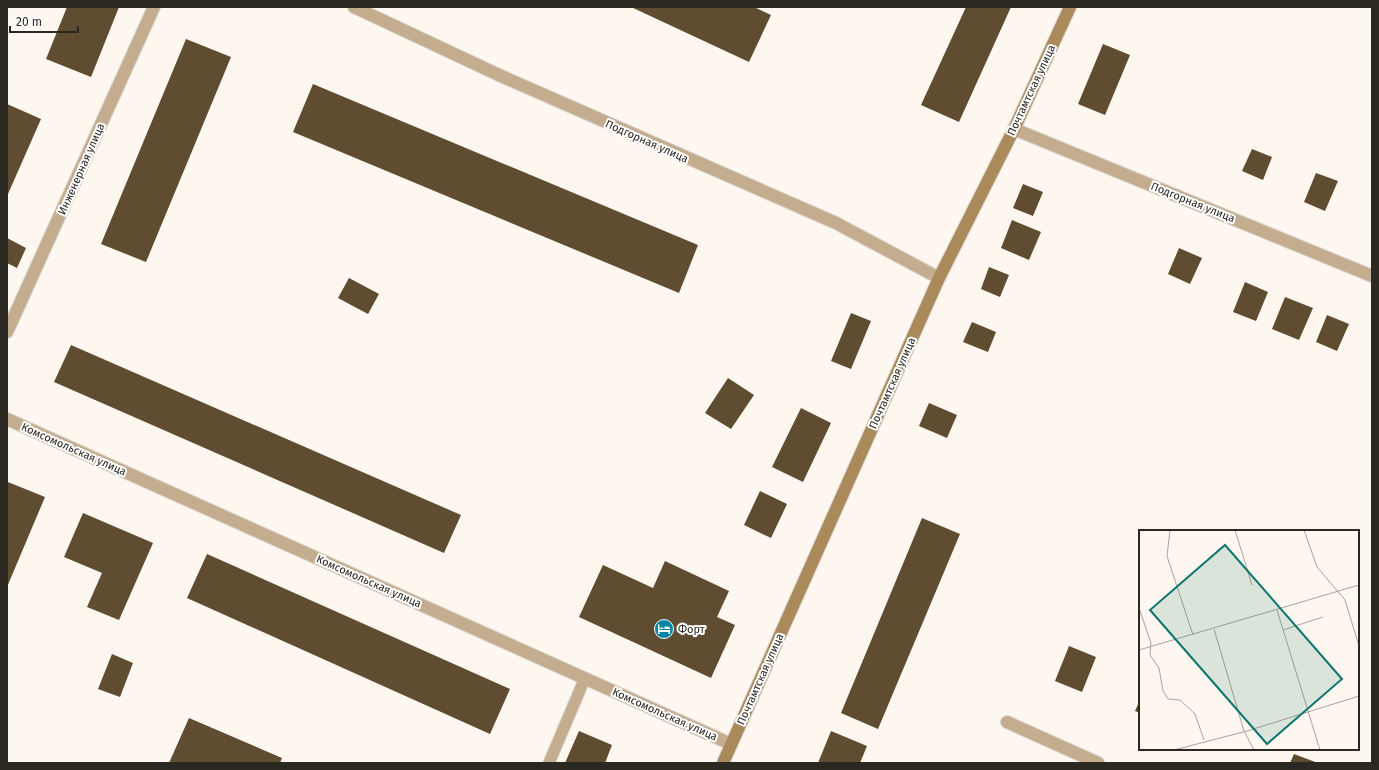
<svg xmlns="http://www.w3.org/2000/svg" width="1379" height="770" font-family="'Fira Sans',sans-serif">
	<style>
		.building { fill: #5f4c31 }
		.lines { fill: none; stroke-linecap: round; stroke-linejoin: round }
		.lane-casing { stroke: #d8d2ca; stroke-width: 13 }
		.street-casing { stroke: #d8d2ca; stroke-width: 14 }
		.secondary-casing { stroke: #d8d2ca; stroke-width: 14 }
		.lane { stroke: #c4ad8f; stroke-width: 11 }
		.street { stroke: #c4ad8f; stroke-width: 12 }
		.secondary { stroke: #aa895b; stroke-width: 12 }
		.labels { text-anchor: middle; stroke-width: 4; stroke-linejoin: round; paint-order: stroke }
		.street-label { font-size: 11px; fill: #2b2721; stroke: #fff }
		.poi-label { font-size: 11px; fill: #2b2721; stroke: #fff; text-anchor: start }
		.inset-road { fill: none; stroke: #aaa49d; stroke-width: 1 }
		.view { fill: #0f766e; fill-opacity: 0.15; stroke: #0f766e; stroke-width: 2 }
		.inset-edge { fill: none; stroke: #2b2721; stroke-width: 2 }
	</style>
	<rect width="100%" height="100%" fill="#fef7ef"/>
	<path class="building" d="M67,7H119L91,77L46,59Z
		M631,7H754L771,15L749,62Z
		M966,7H1011L959,122L921,105Z
		M186,39L231,57L146,262L101,244Z
		M1103,44L1130,55L1105,115L1078,104Z
		M313,84L698,245L679,293L293,132Z
		M7,104L41,119L8,194L7,193Z
		M1252,149L1272,157L1263,180L1242,171Z
		M1316,173L1338,181L1325,211L1304,202Z
		M1023,184L1043,192L1033,216L1013,208Z
		M1012,220L1041,232L1029,260L1001,248Z
		M7,238L26,248L17,268L7,263Z
		M1179,248L1202,258L1190,284L1168,274Z
		M989,267L1009,275L1000,297L981,289Z
		M349,278L379,294L368,314L338,298Z
		M1245,282L1268,292L1256,321L1233,312Z
		M1285,297L1313,308L1299,340L1272,329Z
		M851,313L871,321L851,369L831,361Z
		M1327,315L1349,324L1337,351L1316,342Z
		M972,322L996,332L988,352L963,342Z
		M71,345L461,515L444,553L54,382Z
		M728,378L754,395L731,429L705,413Z
		M929,403L957,415L947,438L919,426Z
		M801,408L831,423L803,482L772,467Z
		M8,482L45,497L7,587V483Z
		M760,491L787,504L771,538L744,525Z
		M83,513L153,543L119,620L87,607L102,573L64,557Z
		M922,518L960,534L878,729L841,713Z
		M207,554L510,689L490,734L187,598Z
		M665,561L729,591L717,617L735,625L711,678L579,617L603,565L653,588Z
		M1069,646L1096,657L1082,692L1055,681Z
		M112,654L133,663L120,697L98,689Z
		M1140,700V713L1135,711Z
		M189,718L282,758L280,763H169Z
		M579,731L612,745L605,763H565Z
		M831,731L867,746L860,763H818Z
		M1294,754L1318,763H1290Z"/>
	<g class="lines">
		<defs>
			<path id="lane" d="M549,763L585,678"/>
			<path id="street" d="M354,7L501,76L836,223L939,278
				M1014,129L1372,276
				M7,332L154,7
				M7,419L731,744
				M1007,722L1098,763"/>
			<path id="secondary" d="M723,763L939,278L1014,129L1070,7"/>
		</defs>
		<use href="#lane" class="lane-casing"/>
		<use href="#street" class="street-casing"/>
		<use href="#secondary" class="secondary-casing"/>
		<use href="#lane" class="lane"/>
		<use href="#street" class="street"/>
		<use href="#secondary" class="secondary"/>
	</g>
	<defs>
		<symbol id="hotel-disc" viewBox="-11 -11 22 22"><circle r="9.5" fill="#0084a7" stroke="#fff"/><path d="M-6-4.5h1.5V1H6V5H4.5V3h-9V5H-6ZM-4 0a1.8 1.8 0 1 1 3.6 0ZM.5 0V-2.5h3Q6-2.5 6 0Z" fill="#fff"/></symbol>
	</defs>
	<g fill-rule="evenodd">
		<use href="#hotel-disc" x="653" y="618" width="22" height="22"/>
	</g>
	<g class="labels">
		<g class="street-label">
			<text transform="translate(1031 90) rotate(-65)" y="4">Почтамтская улица</text>
			<text transform="translate(647 141) rotate(24)" y="4">Подгорная улица</text>
			<text transform="translate(81 169) rotate(-66)" y="4">Инженерная улица</text>
			<text transform="translate(1193 202) rotate(22)" y="4">Подгорная улица</text>
			<text transform="translate(892 383) rotate(-66)" y="4">Почтамтская улица</text>
			<text transform="translate(74 449) rotate(24)" y="4">Комсомольская улица</text>
			<text transform="translate(369 581) rotate(24)" y="4">Комсомольская улица</text>
			<text transform="translate(760 679) rotate(-66)" y="4">Почтамтская улица</text>
			<text transform="translate(665 714) rotate(24)" y="4">Комсомольская улица</text>
		</g>
		<g class="poi-label">
			<text x="678" y="633">Форт</text>
		</g>
	</g>
	<g transform="translate(1139 530)">
		<rect width="220" height="220" fill="#fef7ef"/>
		<path class="inset-road" d="M31,0L28,26L54,105M96,0L113,55M165,0L178,37L206,70L220,116M0,78L12,113L11,125L20,138L24,161L29,169L41,170L56,184L65,210M138,80L181,220M75,99L105,201L115,220M144,100L184,87M0,120L220,55M35,220L108,201L220,166"/>
		<path class="view" d="M86,15L203,149L128,214L11,80Z"/>
		<rect width="220" height="220" class="inset-edge"/>
	</g>
	<rect width="1379" height="770" fill="none" stroke="#2b2721" stroke-width="16"/>
	<path d="M10 26v6h68v-6" fill="none" stroke="#2b2721" stroke-width="2"/>
	<text x="16" y="26" font-size="12" fill="#2b2721" stroke="#ffffff" stroke-width="3" paint-order="stroke">20 m</text>
</svg>
